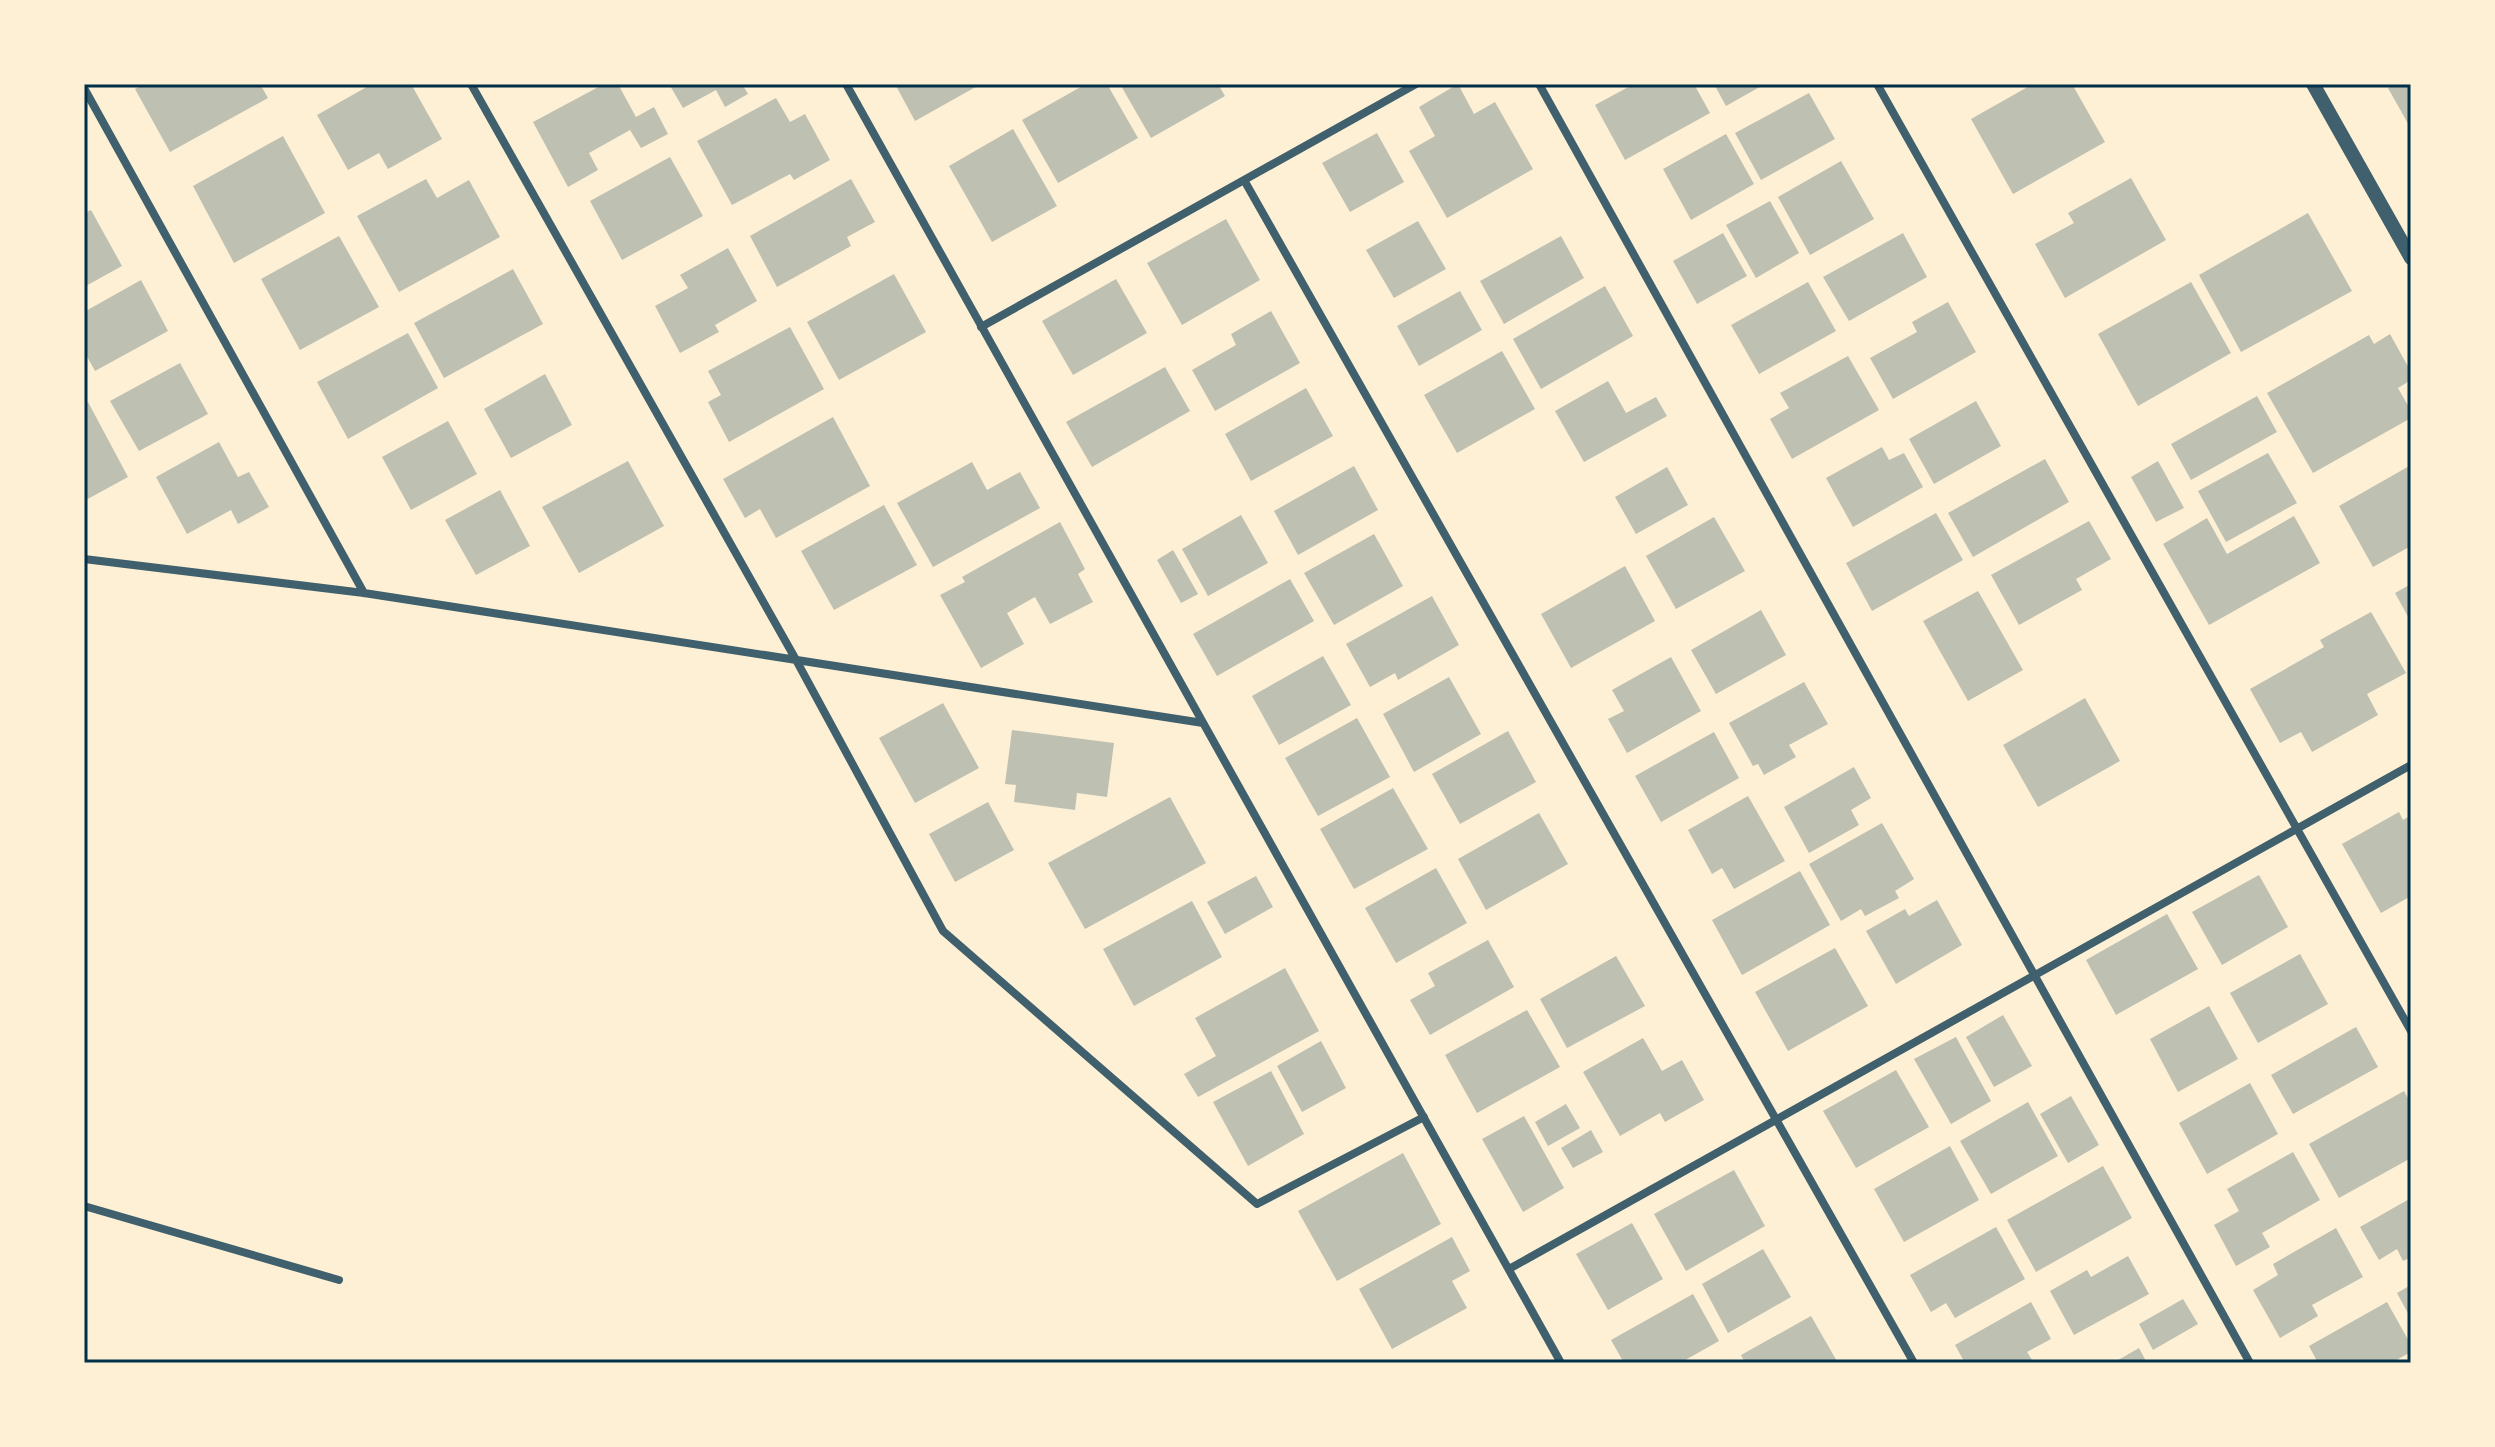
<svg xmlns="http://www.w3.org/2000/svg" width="2495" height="1447" font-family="Figtree,sans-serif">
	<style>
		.building { fill: #bec0b2 }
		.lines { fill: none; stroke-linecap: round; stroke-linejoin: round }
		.minor { stroke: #3f606c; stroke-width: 8 }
		.tertiary { stroke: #3f606c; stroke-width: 14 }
		.neatline { fill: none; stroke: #003049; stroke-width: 3 }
	</style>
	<rect width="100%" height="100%" fill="#fdf0d5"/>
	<path class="building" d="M144,84H260L268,98L170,152L135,89Z
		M372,84H411L442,139L388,169L379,153L348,170L317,115Z
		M604,84H618L636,117L654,107L668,134L641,148L630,130L589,153L598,170L568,187L533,122Z
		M669,84H742L748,94L725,107L716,90L683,108Z
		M895,84H981L915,121Z
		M1086,84H1107L1138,138L1058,183L1022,120Z
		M1120,84H1218L1225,96L1151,138Z
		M1458,84L1474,114L1495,102L1533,169L1447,218L1409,151L1435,136L1419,107Z
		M1634,84H1694L1710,113L1625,160L1595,105Z
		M1714,84H1765L1726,106Z
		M2033,84H2072L2105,142L2013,194L1971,119Z
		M2395,84H2411V129L2388,88Z
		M1809,93L1835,139L1761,180L1735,133Z
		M776,98L790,122L805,114L830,160L794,180L790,174L732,205L697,141Z
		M1013,129L1057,206L992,242L949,166Z
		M1377,133L1404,182L1350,212L1322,163Z
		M1726,134L1754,184L1691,220L1663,169Z
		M283,136L325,213L234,263L193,186Z
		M670,157L703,216L622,260L590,201Z
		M1841,161L1874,219L1810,255L1778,197Z
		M2131,178L2166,240L2065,298L2035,244L2074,223L2068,213Z
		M426,179L437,198L469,180L500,237L399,292L357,216Z
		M851,179L875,222L847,237L851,246L777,287L750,236Z
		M1770,201L1799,253L1756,278L1726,225Z
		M91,210L122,266L84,287V213Z
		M2308,213L2352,291L2241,352L2199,275Z
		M1226,219L1260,280L1182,325L1147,263Z
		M1418,221L1446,269L1394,298L1366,250Z
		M1723,233L1747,276L1697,304L1673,261Z
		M1903,233L1927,277L1849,321L1823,277Z
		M339,236L379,307L300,350L261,279Z
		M1561,236L1584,278L1504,324L1480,281Z
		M728,248L757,301L715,325L719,332L680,353L655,306L688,288L680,275Z
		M513,269L543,324L444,378L414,323Z
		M894,274L926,332L839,380L807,322Z
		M1116,279L1147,333L1073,375L1042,321Z
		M141,280L168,331L95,371L84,351V312Z
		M1808,282L1836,331L1759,374L1731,325Z
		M2191,282L2231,353L2138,406L2098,334Z
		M1605,286L1633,336L1541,389L1513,339Z
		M1460,291L1482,330L1419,366L1397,326Z
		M1948,302L1976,352L1893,399L1870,358L1917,332L1912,322Z
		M1271,311L1300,363L1215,411L1192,370L1236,345L1231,334Z
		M790,327L824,389L729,442L708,402L721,395L708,371Z
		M408,333L438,388L348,439L317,382Z
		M2390,334L2411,372V380L2398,388L2411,411V418L2313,473L2267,393L2369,335L2374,344Z
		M1502,351L1535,409L1457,453L1424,395Z
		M1848,356L1879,410L1792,459L1770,419L1789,408L1780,393Z
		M180,363L208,414L139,451L110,401Z
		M1165,367L1190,411L1092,467L1066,422Z
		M545,374L572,425L511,458L484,409Z
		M1608,381L1626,413L1656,397L1667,416L1584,462L1555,411Z
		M1306,388L1333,436L1251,481L1225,434Z
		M2257,396L2277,432L2191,480L2171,444Z
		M1976,401L2001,446L1934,484L1909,439Z
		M88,402L128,477L84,501V405Z
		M833,417L870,486L776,538L760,509L745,518L723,479Z
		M448,421L477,474L411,510L382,457Z
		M219,442L238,477L249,472L269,507L238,524L231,510L187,534L156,477Z
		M1882,447L1889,460L1904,453L1923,487L1853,527L1826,478Z
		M2268,453L2297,503L2226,542L2198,491Z
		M2045,459L2069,502L1973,557L1948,513Z
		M628,461L664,526L579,573L542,507Z
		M2158,461L2184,508L2156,522L2131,477Z
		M972,462L987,490L1020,472L1040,508L933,567L897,503Z
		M2411,465V546L2373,567L2339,506Z
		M1354,466L1378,510L1298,555L1274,511Z
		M1667,467L1688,505L1636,534L1615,497Z
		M500,490L530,546L476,575L445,520Z
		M884,505L917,565L834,610L801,551Z
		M1936,513L1963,560L1872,611L1846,563Z
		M1241,515L1268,563L1208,596L1182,549Z
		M2294,516L2320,563L2209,625L2163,544L2207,518L2227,554Z
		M1714,517L1745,571L1676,609L1646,556Z
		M2089,521L2111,559L2076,579L2082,590L2019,625L1991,575Z
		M1060,522L1085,569L1078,574L1093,602L1050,624L1035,597L1007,613L1024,644L981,668L940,595L965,582L962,577Z
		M1374,534L1403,586L1334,625L1304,573Z
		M1173,550L1198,594L1181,603L1157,560Z
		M1625,566L1655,621L1571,668L1541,614Z
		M1290,579L1314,621L1217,676L1193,634Z
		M2411,584V622L2395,593Z
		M1978,591L2023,670L1968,701L1923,621Z
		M1432,596L1459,645L1398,680L1395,673L1370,687L1346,644Z
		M1761,610L1786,655L1716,694L1691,650Z
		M2371,612L2406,673L2367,694L2378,715L2312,752L2301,732L2280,743L2250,689L2324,647L2320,640Z
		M1323,656L1351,705L1279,745L1252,696Z
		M1671,657L1701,711L1627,753L1608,719L1624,711L1612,690Z
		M1449,677L1481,734L1414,772L1383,714Z
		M1804,682L1828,724L1789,745L1796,757L1764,775L1758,764L1753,766L1729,723Z
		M2085,698L2120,761L2038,807L2003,745Z
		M943,703L979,768L915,803L879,738Z
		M1357,718L1390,777L1318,816L1285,758Z
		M1012,730L1114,743L1107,797L1077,793L1075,810L1014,802L1016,785L1005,784Z
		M1508,731L1536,782L1460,824L1432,774Z
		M1714,732L1739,778L1661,822L1635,776Z
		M1854,767L1871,798L1851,810L1859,825L1809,853L1784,807Z
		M1393,788L1428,849L1354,889L1320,829Z
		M1748,796L1785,861L1734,889L1722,868L1712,874L1688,830Z
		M1170,797L1206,863L1085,929L1048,863Z
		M988,802L1014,850L955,882L929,834Z
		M2399,812L2403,820L2411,815V896L2381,913L2342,844Z
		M1539,813L1568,864L1486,910L1458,859Z
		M1882,823L1914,879L1895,891L1899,898L1865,916L1861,909L1841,921L1809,864Z
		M1436,868L1467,923L1396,963L1365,908Z
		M1800,871L1830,925L1742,975L1712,920Z
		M2259,875L2288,927L2222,965L2192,912Z
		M1256,876L1273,907L1225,934L1207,902Z
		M1937,900L1962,945L1896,984L1866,931L1905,909L1909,916Z
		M1192,901L1222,957L1134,1006L1103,949Z
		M2167,914L2198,969L2116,1015L2086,960Z
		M1488,940L1514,987L1430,1035L1410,1000L1435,986L1428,973Z
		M1835,948L1868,1006L1788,1051L1755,992Z
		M2300,954L2328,1004L2258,1043L2230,993Z
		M1616,956L1645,1006L1567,1048L1540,999Z
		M1285,968L1319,1031L1198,1097L1184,1074L1216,1056L1195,1018Z
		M2209,1006L2238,1059L2178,1092L2150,1039Z
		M1527,1010L1560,1067L1477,1113L1445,1055Z
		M2003,1015L2032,1066L1994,1087L1966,1037Z
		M2356,1027L2378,1067L2293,1114L2271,1075Z
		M1956,1037L1991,1101L1951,1124L1914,1059Z
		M1643,1038L1662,1071L1682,1060L1704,1100L1665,1122L1660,1113L1620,1136L1583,1072Z
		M1321,1041L1346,1088L1302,1112L1277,1066Z
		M1896,1070L1929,1127L1856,1168L1823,1111Z
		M1271,1071L1304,1134L1248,1166L1213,1102Z
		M2250,1083L2278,1134L2207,1174L2179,1123Z
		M2404,1091L2411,1104V1158L2339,1198L2309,1144Z
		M2071,1096L2099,1145L2068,1163L2040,1114Z
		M2028,1102L2058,1156L1991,1194L1960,1141Z
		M1566,1104L1580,1128L1548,1146L1535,1122Z
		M1524,1116L1564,1188L1523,1212L1482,1139Z
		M1591,1130L1603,1152L1573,1168L1561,1148Z
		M1950,1146L1979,1200L1904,1242L1874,1189Z
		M2293,1152L2320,1200L2262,1233L2270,1247L2236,1266L2214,1225L2239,1211L2227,1189Z
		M1403,1153L1441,1224L1337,1281L1298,1211Z
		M2103,1166L2132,1218L2036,1272L2007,1220Z
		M1734,1170L1765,1226L1686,1271L1654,1214Z
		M2411,1198V1257L2403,1261L2397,1249L2379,1260L2360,1227Z
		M1632,1223L1663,1279L1608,1310L1576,1254Z
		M1996,1227L2025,1279L1955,1318L1946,1303L1931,1312L1910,1275Z
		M2336,1228L2363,1277L2312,1305L2318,1316L2280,1338L2253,1290L2278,1275L2273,1264Z
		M1452,1237L1470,1271L1452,1281L1467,1308L1392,1349L1359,1289Z
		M1763,1249L1791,1297L1728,1333L1702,1284Z
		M2128,1256L2149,1294L2074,1335L2050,1291L2087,1270L2091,1277Z
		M2411,1285V1319L2397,1293Z
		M1693,1294L1719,1341L1680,1363H1624L1611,1340Z
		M2183,1299L2198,1324L2153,1350L2139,1324Z
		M2031,1302L2051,1339L2027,1352L2034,1363H1965L1955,1345Z
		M2387,1302L2411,1345V1352L2391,1363H2318L2309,1346Z
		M1811,1316L1838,1363H1745L1741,1355Z
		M2139,1348L2147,1363H2113Z"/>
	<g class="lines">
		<path class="minor" d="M471,84L795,658L943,931L1257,1204L1424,1117
			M846,84L1561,1363
			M1539,84L2250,1363
			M1877,84L2411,1031
			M84,88L364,593
			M1244,180L1914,1363
			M981,327L1416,84
			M84,559L364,593L1203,723
			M84,1206L339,1280
			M1509,1269L2411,765"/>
		<path class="tertiary" d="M2313,84L2411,258"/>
	</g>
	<rect width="2495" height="1447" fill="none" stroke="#fdf0d5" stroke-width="172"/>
	<rect x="86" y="86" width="2323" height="1275" class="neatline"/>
</svg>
